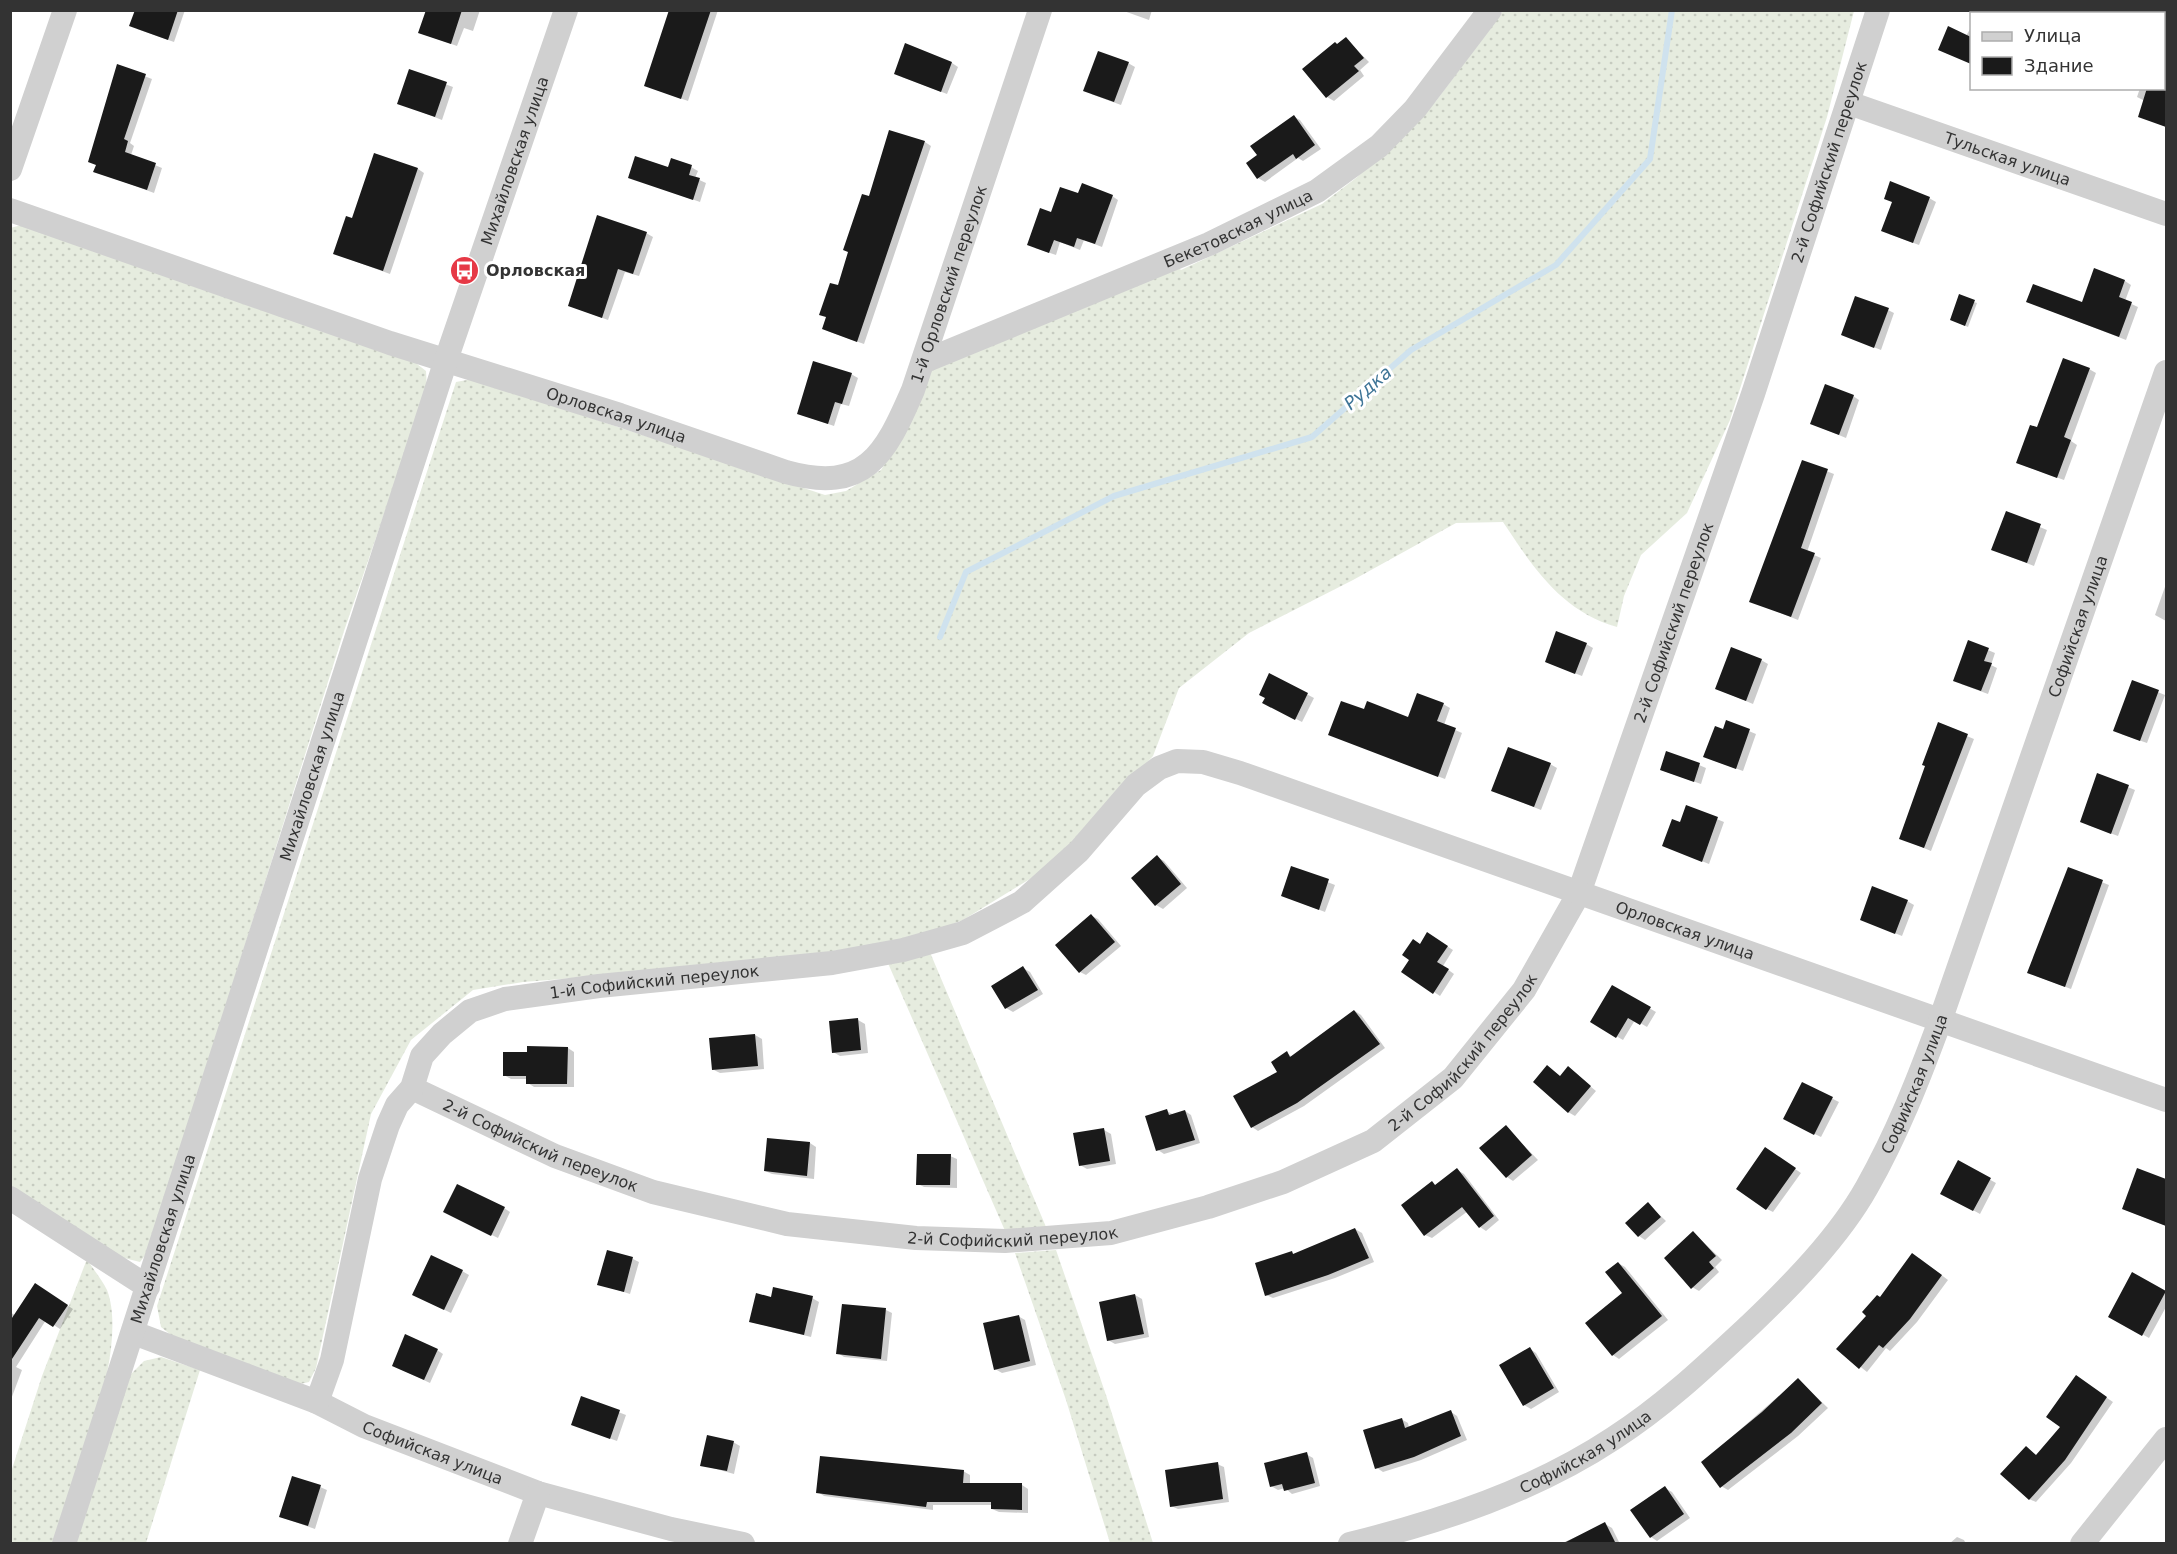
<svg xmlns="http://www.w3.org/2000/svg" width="2177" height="1554" font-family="'DejaVu Sans',sans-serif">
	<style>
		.grass { fill: url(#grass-dots) }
		.shadow { fill: #0003 }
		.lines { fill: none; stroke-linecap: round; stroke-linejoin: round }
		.stream { stroke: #cfe2ee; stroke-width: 6 }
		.building { fill: #1a1a1a }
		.minor { stroke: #d0d0d0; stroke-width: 24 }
		.labels { text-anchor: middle; stroke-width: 6; stroke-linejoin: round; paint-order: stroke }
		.street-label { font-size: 16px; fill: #333; stroke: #fff }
		.poi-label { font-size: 16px; font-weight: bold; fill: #333; stroke: #fff; text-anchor: start }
		.water-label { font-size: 18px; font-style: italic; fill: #3f7597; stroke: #fff }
	</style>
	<defs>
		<pattern id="grass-dots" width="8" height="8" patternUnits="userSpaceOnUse" patternTransform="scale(1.5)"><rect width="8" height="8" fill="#e6ecdf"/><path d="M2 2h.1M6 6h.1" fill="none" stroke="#c6cbc0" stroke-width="1.8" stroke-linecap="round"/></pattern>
	</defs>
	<rect width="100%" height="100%" fill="#fff"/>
	<path class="grass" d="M1503,11H1854L1827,117L1730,420L1687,513L1641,555L1624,596L1617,627C1561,611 1533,567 1503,522L1456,523L1353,580L1249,633L1179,688L1153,756L1094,820L1043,871L963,920L923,936L756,964L523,982L473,990L411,1040L371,1114L316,1368L309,1382L291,1386L176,1339L161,1327L157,1306L456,382L472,379L825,495L846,491L881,470L907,427L928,373L949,359L1178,267L1181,270L1322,204L1356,178L1436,101Z
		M22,225L412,360L426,371L427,389L344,631L149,1250L140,1262L116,1256L11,1189L10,228Z
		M929,950L1049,1234L1006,1233L887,961Z
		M1056,1250L1106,1395L1153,1543H1110L1066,1400L1015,1253Z
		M87,1259C93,1269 102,1280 107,1290C130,1350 74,1483 53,1543L11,1544V1472L42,1376Z
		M161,1357L200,1370L146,1543L76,1544L129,1376L144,1361Z"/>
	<path class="shadow" d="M136,10H185L174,42L137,29Z
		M428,10H480L473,31L464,28L457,46L420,33Z
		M671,10H718L688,101L646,86Z
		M1121,10H1152L1149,20Z
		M1970,29L1972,30V63L1946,53L1966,36Z
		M1346,39L1369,62L1360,70L1364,76L1334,101L1327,97L1304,69Z
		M952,63L958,67L947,94L902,77Z
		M1128,63L1135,67L1121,105L1091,94Z
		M118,66L152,79L130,143L134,146L131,155L162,168L154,193L95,171Z
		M2166,68V127L2140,116L2145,101L2137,97L2140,88H2164V73Z
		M410,71L453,87L442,120L399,103Z
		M1294,117L1300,120L1321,149L1303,161L1298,158L1265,182L1258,178L1248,163L1259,155Z
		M925,142L931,146L864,344L830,332L824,329L870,198Z
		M691,167L698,171L695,178L706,183L700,202L630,177Z
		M418,169L424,173L390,274L335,254L353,220Z
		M1079,195L1112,196L1118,200L1102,247L1084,240L1080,250L1060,242L1056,255L1035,248L1052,214Z
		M1929,198L1936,202L1919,245L1889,234Z
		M646,233L653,237L639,276L625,272L608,320L570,306Z
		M2125,281L2131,285L2125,301L2138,307L2126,340L2028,302L2083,304Z
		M1974,302L1977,303L1968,327L1954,321Z
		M1888,310L1894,313L1881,350L1843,335Z
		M2089,369L2096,373L2071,441L2077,445L2064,480L2025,466Z
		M851,374L858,378L849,406L841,404L834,426L799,414Z
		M1853,396L1859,400L1846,438L1812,424Z
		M1803,462L1834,474L1807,552L1821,558L1798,620L1751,601Z
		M2006,513L2047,530L2034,566L1993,550Z
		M2166,584V621L2155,615Z
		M1969,642L1995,653L1991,665L1997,668L1988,694L1961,684Z
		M1586,644L1593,648L1582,676L1546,662Z
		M1761,660L1768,664L1753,704L1717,689Z
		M1270,675L1314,698L1302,722L1271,706Z
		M2133,682L2165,695L2147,743L2121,734Z
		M1443,704L1450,708L1444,725L1462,733L1445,779L1330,735L1365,711L1409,719Z
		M1727,722L1756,734L1743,771L1712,760Z
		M1938,724L1974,739L1931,851L1900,838L1927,766Z
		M1550,764L1557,768L1541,810L1493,791Z
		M1699,765L1706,768L1701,784L1661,770Z
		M2098,775L2135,790L2118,836L2088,825Z
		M1687,807L1724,822L1709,864L1664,846L1680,824Z
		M1157,857L1164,861L1187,888L1163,909L1156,905L1133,878Z
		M1292,868L1335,885L1325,912L1283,896Z
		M2069,869L2109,885L2071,989L2036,976Z
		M1907,901L1914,905L1902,936L1862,920Z
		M1092,916L1098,919L1121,946L1086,975L1080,972Z
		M1434,938L1453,950L1443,966L1454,974L1440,996L1434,992L1421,945Z
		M1023,968L1030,972L1043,994L1013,1012L1006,1008Z
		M1613,987L1656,1012L1647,1027L1635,1020L1623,1040L1592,1022Z
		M1355,1011L1361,1015L1385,1048L1304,1106L1258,1131L1252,1127L1287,1053L1292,1057Z
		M858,1020L865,1024L868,1053L840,1056L833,1052Z
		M755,1035L762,1039L764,1069L720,1073L714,1070Z
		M568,1048L574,1052V1087H534L528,1083V1079H511L504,1075L528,1054Z
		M1548,1067L1561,1077L1568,1068L1596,1091L1575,1116L1568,1112Z
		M1803,1084L1839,1102L1821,1137L1792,1123Z
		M1167,1111L1174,1115L1185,1111L1191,1115L1200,1143L1164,1154L1158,1150Z
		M1506,1127L1538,1160L1513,1181L1507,1177Z
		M1104,1130L1111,1134L1116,1164L1087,1169L1080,1165Z
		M768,1139L810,1143L816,1147L814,1179L772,1174L765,1171Z
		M1772,1153L1801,1173L1773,1212L1767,1209Z
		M950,1156L957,1159V1188L924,1187L918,1184Z
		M1958,1162L1996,1183L1980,1214L1942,1193Z
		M1457,1170L1464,1174L1499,1220L1486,1231L1480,1227L1468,1211L1432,1238L1425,1235L1432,1183L1436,1186Z
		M2138,1170L2166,1181V1226L2123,1209Z
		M1648,1204L1666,1221L1645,1240L1639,1236Z
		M504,1208L510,1212L498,1238L451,1215Z
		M1355,1229L1362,1233L1374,1262L1335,1278L1273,1298L1266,1295L1292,1253L1295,1255Z
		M1694,1233L1722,1260L1715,1267L1719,1272L1699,1291L1692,1287Z
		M1919,1258L1948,1280L1917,1322L1890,1351L1886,1348L1867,1372L1838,1349Z
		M633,1259L639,1262L630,1294L599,1284Z
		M1618,1263L1625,1267L1668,1320L1619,1359L1613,1355L1624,1293Z
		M462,1271L469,1275L451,1313L420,1298Z
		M2133,1274L2166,1293V1307L2149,1338L2110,1316Z
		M42,1289L73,1309L60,1329L46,1320L16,1367L22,1370L10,1402V1312L16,1316Z
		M1135,1295L1142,1299L1149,1337L1115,1344L1108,1340Z
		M772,1298H812L819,1302L811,1337L751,1322Z
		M886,1310L892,1313L887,1361L844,1357L838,1353Z
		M1018,1316L1025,1320L1036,1365L1002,1373L995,1369Z
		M1530,1349L1536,1353L1559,1392L1531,1409L1524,1405Z
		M437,1350L443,1354L430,1383L400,1369Z
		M1798,1379L1828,1408L1798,1436L1728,1490L1721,1486L1703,1462Z
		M2082,1381L2113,1402L2071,1463L2036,1502L2029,1499L2026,1448L2037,1456L2062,1427Z
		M582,1398L626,1415L617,1441L573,1425Z
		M1451,1412L1457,1416L1467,1440L1421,1460L1383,1472L1377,1468L1401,1419L1408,1423L1409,1428Z
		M733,1442L740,1446L734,1474L702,1465Z
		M1306,1454L1313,1458L1320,1486L1292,1494L1285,1488L1278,1490L1271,1486Z
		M1217,1464L1224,1467L1229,1502L1178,1509L1171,1506Z
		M963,1471L970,1475V1484L1022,1485L1028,1489V1513L999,1512L992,1509V1505H933V1510L824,1496L818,1492Z
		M320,1487L327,1490L315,1529L281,1517Z
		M1665,1488L1672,1492L1690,1518L1657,1541L1651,1537Z
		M1605,1524L1612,1528L1620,1544H1560Z
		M1957,1537L1964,1540L1966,1544H1949Z"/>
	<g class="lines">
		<path class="stream" d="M940,637L966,572L1114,496L1312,437L1411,350L1556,265L1650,159L1672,10"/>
	</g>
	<path class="building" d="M135,10H178L168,40L129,26Z
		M426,10H462L451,44L418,33Z
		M669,10H711L681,99L644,86Z
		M1948,26L1971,37V64L1938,50Z
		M1346,37L1364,58L1354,66L1359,71L1326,98L1302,69L1335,42L1337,44Z
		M905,43L952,62L941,92L894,74Z
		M1098,51L1129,62L1114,102L1083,91Z
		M117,64L146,74L124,139L128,141L125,152L156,163L147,190L93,172L96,165L88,162Z
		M409,69L447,82L435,117L397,104Z
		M2147,88H2166V127L2138,117Z
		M1294,115L1315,145L1296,159L1293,154L1257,179L1246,163L1257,155L1250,146Z
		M889,130L925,141L857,342L822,329L826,317L819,315L830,283L838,285L848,252L843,250L862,194L869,196Z
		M374,153L418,168L383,271L333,254L346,216L352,218Z
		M635,156L668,167L671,158L692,165L689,175L700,178L693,200L628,178Z
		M1890,181L1930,197L1913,243L1881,231L1892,202L1884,199Z
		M1082,183L1113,195L1095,244L1077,238L1074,247L1054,240L1049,253L1027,245L1040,208L1051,212L1060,187L1078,193Z
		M597,215L647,232L633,274L618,269L602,318L568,306Z
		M2094,268L2125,280L2119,297L2132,302L2119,337L2026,302L2033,284L2082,302Z
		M1959,294L1975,300L1965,326L1950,320Z
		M1855,296L1889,308L1874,348L1841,335Z
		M2063,358L2090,368L2064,437L2071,440L2057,478L2016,463L2030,425L2037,427Z
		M813,361L852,373L842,404L835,402L828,424L797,414Z
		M1825,384L1854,395L1839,435L1810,424Z
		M1802,460L1828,469L1801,548L1815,553L1791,617L1749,602Z
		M2006,511L2041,524L2027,563L1991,550Z
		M1556,631L1587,643L1575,674L1545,662Z
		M1968,640L1989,648L1984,661L1992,663L1981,691L1953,681Z
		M1731,647L1762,659L1746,701L1715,689Z
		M1269,673L1308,693L1295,720L1262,703L1265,698L1259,695Z
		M2132,680L2159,690L2140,741L2113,731Z
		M1417,693L1444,703L1437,721L1456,728L1438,777L1328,735L1341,701L1364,709L1367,701L1408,717Z
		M1726,720L1750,729L1736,769L1703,757L1715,726L1723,729Z
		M1938,722L1968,734L1924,848L1899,839L1925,766L1922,765Z
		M1508,747L1551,763L1534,807L1491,791Z
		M1666,751L1700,763L1694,782L1660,770Z
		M2097,773L2129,785L2111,834L2080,822Z
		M1686,805L1718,817L1702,862L1662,846L1672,819L1680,822Z
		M1157,855L1181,884L1155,906L1131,878Z
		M1291,866L1329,879L1319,910L1281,896Z
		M2068,867L2103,880L2065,987L2027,973Z
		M1872,886L1908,900L1895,934L1860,920Z
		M1091,914L1115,942L1079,973L1055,945Z
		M1427,932L1448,946L1437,962L1449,969L1433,994L1401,972L1409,960L1402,955L1413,939L1420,944Z
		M1023,966L1038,990L1005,1009L991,986Z
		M1612,985L1651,1007L1640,1025L1628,1018L1616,1038L1590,1022Z
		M1354,1010L1380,1044L1297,1103L1251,1128L1233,1096L1277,1072L1271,1062L1287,1051L1290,1057Z
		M858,1018L861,1050L832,1053L829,1021Z
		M755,1034L758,1066L712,1070L709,1038Z
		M527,1046L568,1047L567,1084H526V1076H503V1052H527Z
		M1547,1065L1560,1076L1568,1066L1591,1086L1568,1113L1533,1082Z
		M1802,1082L1833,1097L1814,1135L1783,1119Z
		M1167,1109L1169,1115L1185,1110L1195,1140L1156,1151L1145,1116Z
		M1506,1125L1532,1155L1506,1178L1479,1148Z
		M1104,1128L1110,1161L1079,1166L1073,1133Z
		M767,1138L810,1142L807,1176L764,1171Z
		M1765,1147L1796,1168L1766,1210L1736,1189Z
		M917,1154H951L950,1185H916Z
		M1958,1160L1991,1178L1973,1211L1940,1194Z
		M1457,1168L1494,1216L1479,1228L1462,1207L1424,1236L1401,1205L1432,1181L1435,1185Z
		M2137,1168L2166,1179V1226L2122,1209Z
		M457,1184L505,1207L491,1236L443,1212Z
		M1648,1202L1661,1217L1638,1237L1625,1223Z
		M1355,1228L1369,1258L1328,1275L1265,1296L1255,1263L1292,1251L1293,1254Z
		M1693,1231L1716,1256L1709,1262L1714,1268L1691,1289L1664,1258Z
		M607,1250L633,1257L624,1292L597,1285Z
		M1912,1253L1942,1275L1910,1319L1883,1348L1879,1345L1859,1369L1836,1349L1866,1316L1862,1312L1877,1295L1880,1297Z
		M431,1255L463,1270L444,1310L412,1295Z
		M1618,1262L1662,1316L1612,1356L1585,1323L1622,1293L1605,1272Z
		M2132,1272L2166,1291L2142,1336L2108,1317Z
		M35,1283L68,1305L53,1327L39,1318L10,1362V1321Z
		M773,1287L813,1296L804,1335L749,1322L756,1293L771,1297Z
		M1135,1294L1144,1334L1107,1341L1099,1302Z
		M842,1304L886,1308L881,1359L836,1354Z
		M1019,1315L1030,1361L994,1370L983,1323Z
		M405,1334L438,1349L424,1380L392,1366Z
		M1530,1347L1554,1388L1523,1406L1499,1365Z
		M2076,1375L2107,1397L2065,1460L2029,1500L2000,1474L2026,1446L2036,1455L2060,1427L2046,1417Z
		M1798,1378L1822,1403L1791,1433L1720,1488L1701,1462L1762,1412Z
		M581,1396L620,1410L610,1439L571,1425Z
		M1451,1410L1461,1436L1414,1457L1375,1469L1363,1430L1402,1418L1405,1428Z
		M707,1435L734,1441L727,1471L700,1466Z
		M1307,1452L1315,1483L1284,1491L1282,1484L1270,1487L1264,1463Z
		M820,1456L964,1470L963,1483H1022V1510L991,1509V1502H927L926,1507L816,1493Z
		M1218,1462L1223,1499L1170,1507L1165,1470Z
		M292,1476L321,1485L308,1526L279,1517Z
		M1665,1486L1684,1514L1650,1538L1630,1510Z
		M1605,1522L1616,1544H1562Z"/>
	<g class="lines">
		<g class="minor">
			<path id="s1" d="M1849,103L2166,214"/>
			<path d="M10,169L65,10"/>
			<path id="s2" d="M10,210L390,343L620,415L786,472C865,494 885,455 913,390L1040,10"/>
			<path id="s3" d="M925,361L1209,244L1317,191L1379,146L1415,109L1490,10"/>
			<path id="s4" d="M412,1088L555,1156L653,1192L787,1224L916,1238L1005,1241L1111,1233L1208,1207L1283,1182L1373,1141L1453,1078L1524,990L1579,893L1753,394L1878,10"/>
			<path d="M10,1198L148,1287"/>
			<path id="s5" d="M134,1333L317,1402L364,1426L538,1493L671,1529L743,1544"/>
			<path id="s6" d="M317,1402L332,1360L370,1179L388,1125L397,1105L412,1088L422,1056L442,1034L470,1011L505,999L599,986L832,963L903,950L963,933L1022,902L1079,851L1136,785L1159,768L1177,761L1203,762L1240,773L2166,1100"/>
			<path id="s7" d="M64,1544L446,360L566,10"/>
			<path d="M520,1544L538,1493"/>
			<path id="s8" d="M1350,1544C1442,1521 1534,1491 1614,1438C1664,1406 1707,1365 1750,1325C1791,1286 1839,1237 1867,1187C1897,1134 1919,1078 1940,1021L2166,372"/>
			<path d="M2082,1544L2166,1439"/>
		</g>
	</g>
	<defs>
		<symbol id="bus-disc" viewBox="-11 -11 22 22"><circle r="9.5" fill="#e63946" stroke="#fff"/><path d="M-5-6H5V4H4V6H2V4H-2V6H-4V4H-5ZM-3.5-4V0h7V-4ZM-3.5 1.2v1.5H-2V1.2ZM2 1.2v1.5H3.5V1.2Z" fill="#fff"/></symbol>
	</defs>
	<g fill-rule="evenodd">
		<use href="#bus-disc" x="448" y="254" width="33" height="33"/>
	</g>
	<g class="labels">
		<g class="street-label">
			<text dy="6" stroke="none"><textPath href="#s1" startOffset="168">Тульская улица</textPath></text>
			<text dy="6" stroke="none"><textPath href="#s7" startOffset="1455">Михайловская улица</textPath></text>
			<text dy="6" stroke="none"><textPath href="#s4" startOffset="2103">2-й Софийский переулок</textPath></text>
			<text dy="6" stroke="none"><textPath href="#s3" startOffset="340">Бекетовская улица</textPath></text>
			<text dy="6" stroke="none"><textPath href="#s2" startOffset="1104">1-й Орловский переулок</textPath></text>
			<text dy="6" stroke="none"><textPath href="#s2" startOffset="640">Орловская улица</textPath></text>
			<text dy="6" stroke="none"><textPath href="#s4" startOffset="1617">2-й Софийский переулок</textPath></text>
			<text dy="6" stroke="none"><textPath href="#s8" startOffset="1244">Софийская улица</textPath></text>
			<text dy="6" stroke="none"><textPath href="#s7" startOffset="807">Михайловская улица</textPath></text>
			<text dy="6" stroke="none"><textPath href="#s6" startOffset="1746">Орловская улица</textPath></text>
			<text dy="6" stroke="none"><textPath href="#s6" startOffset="618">1-й Софийский переулок</textPath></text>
			<text dy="6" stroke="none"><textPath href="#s4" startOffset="1131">2-й Софийский переулок</textPath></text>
			<text dy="6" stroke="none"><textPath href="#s8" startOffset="758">Софийская улица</textPath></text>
			<text dy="6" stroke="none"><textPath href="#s4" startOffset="141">2-й Софийский переулок</textPath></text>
			<text dy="6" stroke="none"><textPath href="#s4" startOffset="627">2-й Софийский переулок</textPath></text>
			<text dy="6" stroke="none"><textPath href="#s7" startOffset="321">Михайловская улица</textPath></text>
			<text dy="6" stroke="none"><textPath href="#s8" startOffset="254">Софийская улица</textPath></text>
			<text dy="6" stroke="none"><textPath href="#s5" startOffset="322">Софийская улица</textPath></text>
		</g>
		<g class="poi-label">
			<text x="486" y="276">Орловская</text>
		</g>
		<g class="water-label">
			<text transform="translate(1368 388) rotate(-41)" y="6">Рудка</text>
		</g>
	</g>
	<rect width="2177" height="1554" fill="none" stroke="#333333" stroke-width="24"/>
	<rect x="1970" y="12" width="195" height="78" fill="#ffffff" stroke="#adadad" stroke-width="1.5"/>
	<rect x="1982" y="32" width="30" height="9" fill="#d0d0d0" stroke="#adadad" stroke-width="1.5"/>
	<text x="2024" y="42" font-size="18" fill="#333333">Улица</text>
	<rect x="1982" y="57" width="30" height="18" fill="#1a1a1a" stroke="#adadad" stroke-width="1.5"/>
	<text x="2024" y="72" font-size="18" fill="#333333">Здание</text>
</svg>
